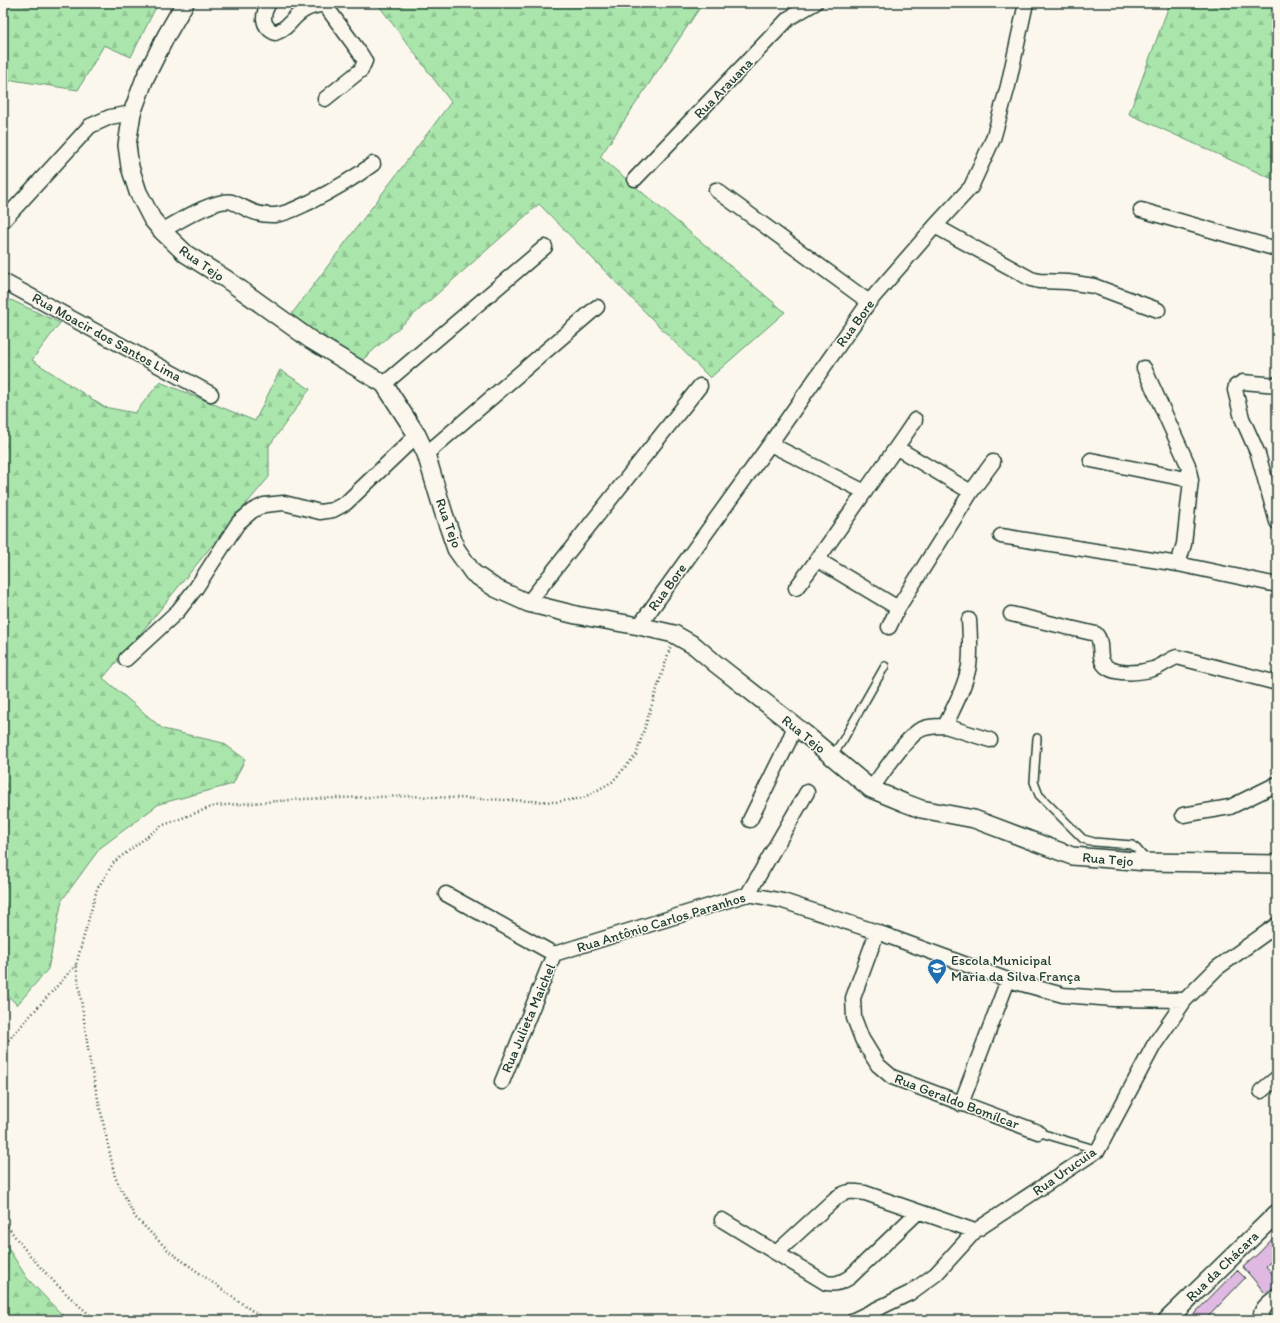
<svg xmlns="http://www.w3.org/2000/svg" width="1280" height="1323" font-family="Itim,sans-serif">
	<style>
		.forest { fill: url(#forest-firs); stroke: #649270 }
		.building { fill: #dfb9e2; stroke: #1f3d34 }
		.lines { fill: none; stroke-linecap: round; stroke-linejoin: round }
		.service-casing { stroke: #1f3d34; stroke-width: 10 }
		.minor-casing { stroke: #1f3d34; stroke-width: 17 }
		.tertiary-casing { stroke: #1f3d34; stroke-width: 20 }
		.path { stroke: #1f3d34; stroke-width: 2.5; stroke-dasharray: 1 3; stroke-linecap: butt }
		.service { stroke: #fbf7ec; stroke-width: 7 }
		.minor { stroke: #fbf7ec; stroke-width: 14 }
		.tertiary { stroke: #fbf7ec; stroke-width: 17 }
		.labels { text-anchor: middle; stroke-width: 3; stroke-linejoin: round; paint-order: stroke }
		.street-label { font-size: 14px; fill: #1f3d34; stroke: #fbf7ec }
		.poi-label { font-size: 14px; fill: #1f3d34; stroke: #fbf7ec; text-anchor: start }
	</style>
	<defs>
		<pattern id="forest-firs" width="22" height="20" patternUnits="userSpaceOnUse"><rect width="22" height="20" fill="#aae6ac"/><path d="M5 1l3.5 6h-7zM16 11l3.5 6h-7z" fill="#92c695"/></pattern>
	</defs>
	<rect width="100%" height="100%" fill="#fbf7ec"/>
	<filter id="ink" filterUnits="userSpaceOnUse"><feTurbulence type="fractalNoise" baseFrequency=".025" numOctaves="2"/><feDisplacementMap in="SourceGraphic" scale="8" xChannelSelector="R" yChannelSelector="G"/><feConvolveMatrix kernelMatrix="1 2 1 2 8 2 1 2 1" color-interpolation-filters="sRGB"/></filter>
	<g filter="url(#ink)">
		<path class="forest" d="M3,3H158L131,57L104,45L78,90L12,80L3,87Z
			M377,3H703L600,157L785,312L710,378L539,204L360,362L288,319L451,102Z
			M1170,3H1277V181L1129,114Z
			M11,300L60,323L32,360L104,407L135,413L160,382L255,421L280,370L310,389L269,446V477C212,543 160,612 103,678L163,729L223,743L245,759L233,784L159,804L100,848L62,900L48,969L17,1005L3,990V308Z
			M3,1240L27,1278L67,1320H3Z"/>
		<path class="building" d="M1277,1234V1256L1266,1266L1277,1280V1284L1265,1293L1243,1267L1259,1253Z
			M1237,1270L1245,1278L1205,1320H1188Z"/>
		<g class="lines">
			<defs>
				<path id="service" d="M1037,738L1034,782L1039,795L1083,839L1094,842L1132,845L1137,849L1146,860
					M832,756L843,740L885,666
					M1044,1134L1098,1150"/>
				<path id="minor" d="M269,3C262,15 261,26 275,33C290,28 291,18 303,11C309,7 317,5 325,5L360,53L365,61L361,70L325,99
					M635,179L789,18L815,3
					M716,190L869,302
					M1141,210L1277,249
					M3,221L90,126L110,117L132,113
					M935,226L1031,279L1039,281L1068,282L1094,286L1158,310
					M162,231C175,223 218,197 232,202C249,209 255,216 275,215C287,214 299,207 310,202C332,191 353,179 373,164
					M3,281L211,394
					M1144,368L1188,465L1191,480L1184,544L1178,564
					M384,384L545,247
					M1277,385L1243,382L1236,386L1235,390L1242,418L1258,454L1277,522
					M770,444L865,492
					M426,454L597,307
					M1091,460L1191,480
					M971,492L993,462
					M1001,536L1178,564L1277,585
					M818,560L898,608
					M796,588C820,557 842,525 864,493C881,468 899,445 915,420
					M528,603L700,386
					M1011,614L1096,634C1103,642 1098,654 1103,663C1111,676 1140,673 1153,669C1161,667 1168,660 1177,657L1277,683
					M639,626L770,444L869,302L935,226L971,187L993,139L1008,86L1026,3
					M889,627L898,608L971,492L897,448
					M126,659L178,611L196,588L238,523L252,511L264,505L284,503L320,512L333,510L346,503L417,435
					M945,726L990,740
					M871,789C883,773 902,743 918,731C926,726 936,726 945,726C954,707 965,687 969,666C971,651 970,635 969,620
					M1183,815L1230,807L1277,784
					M750,820L788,743L795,726
					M446,894L554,954
					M748,894L807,792
					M877,932L853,998L854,1018L862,1039L878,1065L892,1077L1038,1132
					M554,954L748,894L783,901L877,932L1008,980L1063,995L1113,999L1185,1000
					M502,1082L554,954
					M1261,1091L1277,1078
					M961,1104L1008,980
					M722,1220L826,1283C836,1285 842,1282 850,1277L918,1212
					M776,1253L836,1198C848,1190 852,1191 865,1193L975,1231
					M854,1320L910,1293L936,1274L975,1231L1098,1150L1154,1045L1185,1000L1217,968L1277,925
					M1262,1320C1257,1310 1270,1302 1277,1296"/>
				<path id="tertiary" d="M185,3L166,36L145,78L132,113L127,145L130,167L138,192L152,219L162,231L186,254L226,279L311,340L384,384L417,435L426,454L444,514L456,549L473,573L495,588L528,603L576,615L639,626L674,634L695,646L716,664L804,733L871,789L905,803L921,809L974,819L1072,856L1147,862L1277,864
					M1167,1320L1277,1213"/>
			</defs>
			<use href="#service" class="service-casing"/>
			<use href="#minor" class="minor-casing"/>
			<use href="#tertiary" class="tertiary-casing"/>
			<path class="path" d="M3,1046L76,965
				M3,1220C29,1258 61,1291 96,1320
				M265,1320L170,1252L135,1217L115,1177L90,1062L76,965L97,889L114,862L161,826L214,806L303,799L408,796L556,802L583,798L612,782L636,755L670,648"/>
			<use href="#service" class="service"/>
			<use href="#minor" class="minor"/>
			<use href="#tertiary" class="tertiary"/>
		</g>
	</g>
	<defs>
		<symbol id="school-pin" viewBox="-11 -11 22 30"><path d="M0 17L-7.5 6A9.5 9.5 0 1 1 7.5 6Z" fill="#1f6fb2" stroke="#fbf7ec"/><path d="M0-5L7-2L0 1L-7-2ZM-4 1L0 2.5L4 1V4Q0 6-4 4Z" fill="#fff"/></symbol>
	</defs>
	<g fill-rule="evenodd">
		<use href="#school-pin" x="926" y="957" width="22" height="30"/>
	</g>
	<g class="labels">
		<g class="street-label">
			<text transform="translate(723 88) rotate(-46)" y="5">Rua Arauana</text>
			<text transform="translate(202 263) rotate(35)" y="5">Rua Tejo</text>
			<text transform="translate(855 323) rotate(-54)" y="5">Rua Bore</text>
			<text transform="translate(107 337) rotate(29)" y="5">Rua Moacir dos Santos Lima</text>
			<text transform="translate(449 523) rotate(70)" y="5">Rua Tejo</text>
			<text transform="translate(667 587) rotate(-54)" y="5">Rua Bore</text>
			<text transform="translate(804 734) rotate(39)" y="5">Rua Tejo</text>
			<text transform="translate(1108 859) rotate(5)" y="5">Rua Tejo</text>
			<text transform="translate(661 922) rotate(-17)" y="5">Rua Antônio Carlos Paranhos</text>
			<text transform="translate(528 1018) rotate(-67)" y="5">Rua Julieta Maichel</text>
			<text transform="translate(957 1101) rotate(21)" y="5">Rua Geraldo Bomílcar</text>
			<text transform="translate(1064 1171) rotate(-35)" y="5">Rua Urucuia</text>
			<text transform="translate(1222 1266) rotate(-44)" y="5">Rua da Chácara</text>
		</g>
		<g class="poi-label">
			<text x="951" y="965">Escola Municipal<tspan x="951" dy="16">Maria da Silva França</tspan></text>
		</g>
	</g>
	<rect width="1280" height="1323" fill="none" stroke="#fbf7ec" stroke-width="16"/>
	<rect x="8" y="8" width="1264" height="1307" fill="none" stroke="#1f3d34" stroke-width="1.5" filter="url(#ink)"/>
</svg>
